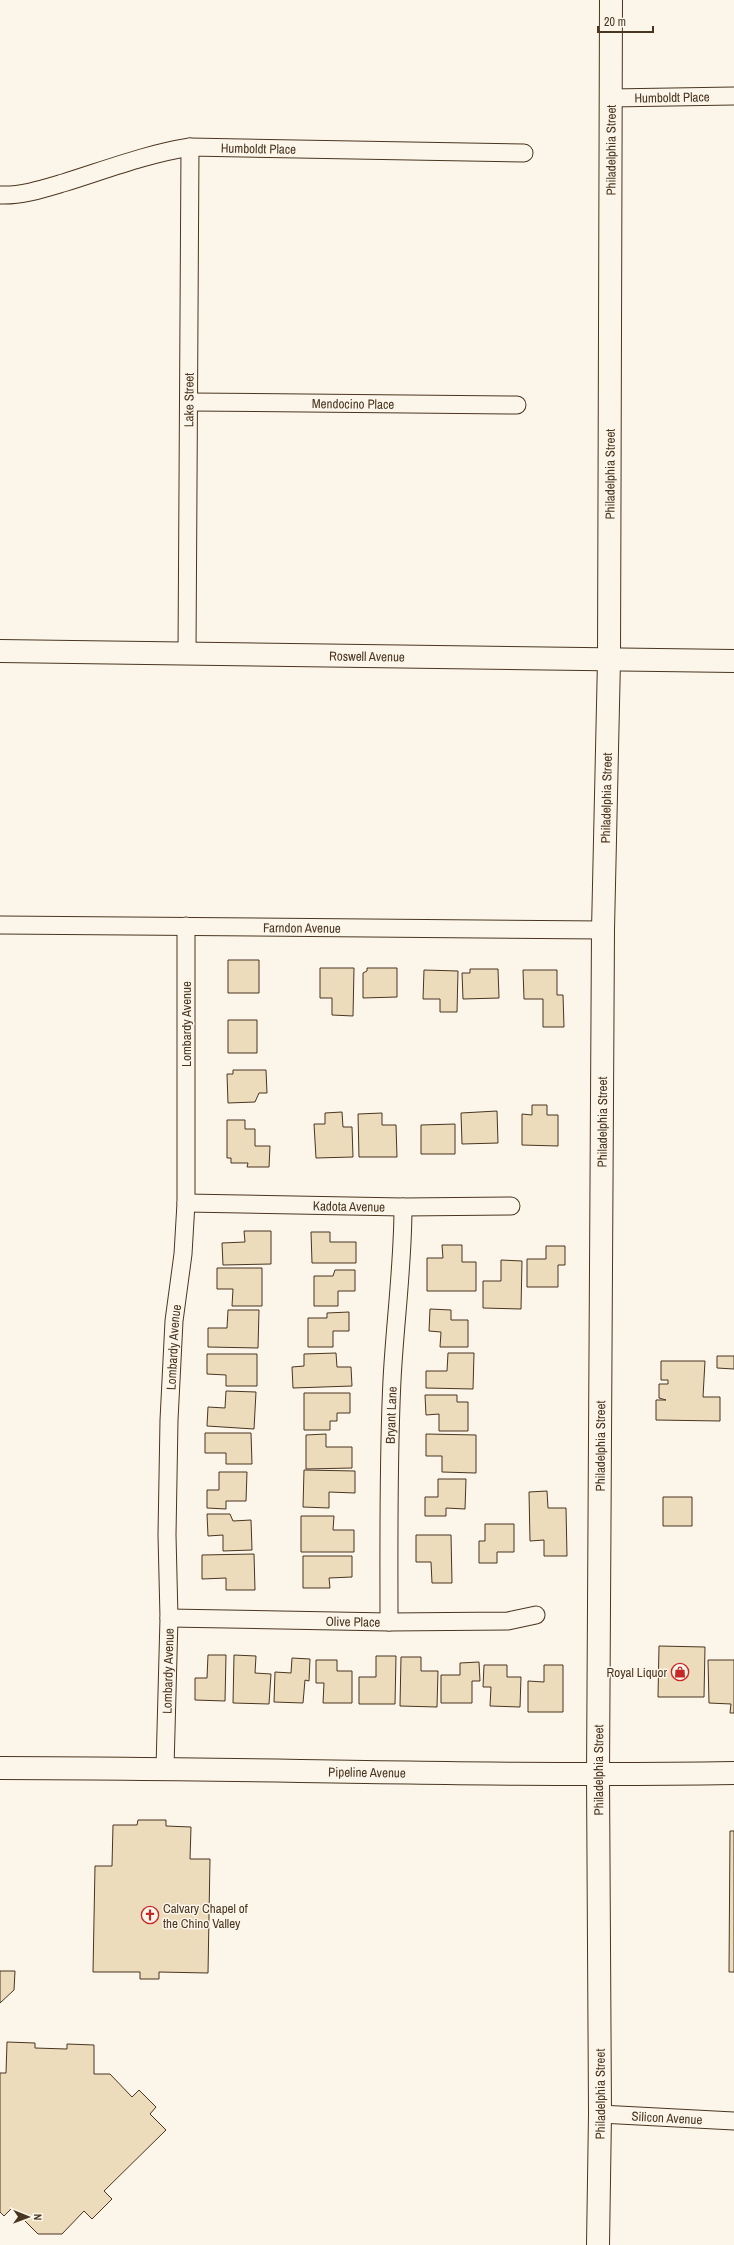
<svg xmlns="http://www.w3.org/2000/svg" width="734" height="2245" font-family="'Archivo Narrow',sans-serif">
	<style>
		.building { fill: #ecdcbc; stroke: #4a3520 }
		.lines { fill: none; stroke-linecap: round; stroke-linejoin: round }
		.street-casing { stroke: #4a3520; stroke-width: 19 }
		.secondary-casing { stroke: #4a3520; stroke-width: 24 }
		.street { stroke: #fbf6e9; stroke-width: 17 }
		.secondary { stroke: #fbf6e9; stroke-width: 22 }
		.labels { text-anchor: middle; stroke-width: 3; stroke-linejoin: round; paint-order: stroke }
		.street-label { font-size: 13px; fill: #4a3520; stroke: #fbf6e9 }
		.poi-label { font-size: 13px; fill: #4a3520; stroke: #fbf6e9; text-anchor: end }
	</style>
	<rect width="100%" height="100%" fill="#fbf6e9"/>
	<path class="building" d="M228,960H259V993H228Z
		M320,968H354L353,1016L332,1015V998H320Z
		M367,968H397V997L363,998V973L367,971Z
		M470,969H498L499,998L463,999L462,973H470Z
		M424,970L458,971L457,1012H440V999H423Z
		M523,970H557V995H563L564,1027H543V999H524Z
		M228,1020H257V1053H228Z
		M233,1070H266L267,1093H259L255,1102L228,1103L227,1074H233Z
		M532,1105H547V1115H558V1146L522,1145V1114L532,1115Z
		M497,1111L498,1143L462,1144L461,1113Z
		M342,1112L343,1127H352L353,1157L316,1158L314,1124H325V1113Z
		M382,1113V1125H396L397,1157H359L358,1114Z
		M227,1120H245V1129H255V1146H270L269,1167H247L248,1163H231V1158H227Z
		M455,1124V1154H421V1125Z
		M244,1231H271V1264L223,1265L222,1243L245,1242Z
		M311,1232H330V1242H356V1263H312Z
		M442,1245H462V1262H476V1291H427V1258H443Z
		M546,1246H565V1265H558V1287H527V1259H546Z
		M501,1260L522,1261L521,1309L483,1308V1281H501Z
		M217,1268H262V1306H232L233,1289H217Z
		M335,1270H355V1291H338V1306H314V1276H333Z
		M430,1309L451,1310V1320H468V1347H440L441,1332L429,1331Z
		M228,1310H259L258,1348L208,1347V1328H227Z
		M349,1312V1331H333V1347H308V1318H327V1313Z
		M336,1353L337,1367H351L352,1386L293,1388L292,1367L304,1366V1354Z
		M448,1353H474L473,1389L426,1388V1371H447Z
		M207,1354H257V1386H226V1375L207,1374Z
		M717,1356H734V1369L717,1368Z
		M661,1361H705L703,1397H720V1421L656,1420V1400H666L659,1398V1384H668V1380H661Z
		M226,1391L256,1392L254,1429L207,1426L208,1407L225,1408Z
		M304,1393H350V1413H337V1421H330V1430H304Z
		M425,1395H457V1402H468V1431H439V1414L426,1415Z
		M205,1433H251L252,1464H226V1453H205Z
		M326,1434V1447H352V1468L306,1469V1435Z
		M426,1434L476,1435V1473L442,1472V1456H426Z
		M304,1470L355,1471V1493L329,1492V1508L303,1507Z
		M219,1472H247L246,1501H226V1509L207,1508V1490H219Z
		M438,1479H466L465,1509L446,1508V1516H425V1497H438Z
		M547,1491L548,1508H566L567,1556H544V1540L530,1541L529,1492Z
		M663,1497H692V1526H663Z
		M207,1514H230L233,1521L251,1520L252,1550L223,1551V1535L208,1536Z
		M301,1516H334L333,1530H354V1552H301Z
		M485,1524H514V1552H497V1563H479V1541H485Z
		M416,1535H451L452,1583H432L431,1562H416Z
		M254,1554L255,1590H226V1578L202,1579V1555Z
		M303,1556H352V1577L329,1578L330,1588H303Z
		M659,1646L705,1647L704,1697H658Z
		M208,1655H226L225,1701L195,1700V1678H207Z
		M234,1655L256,1656L255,1673L271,1674L269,1704L233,1703Z
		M376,1656H396L395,1704H359V1677H376Z
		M401,1657H421V1671H438L437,1707L400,1706Z
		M292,1658L310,1659L309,1681L305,1680L303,1703L274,1702L275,1672L291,1673Z
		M316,1660H337V1671H352V1703H323L324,1683H316Z
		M708,1660H734V1713H730L731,1704L709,1703Z
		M479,1662L480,1681H472V1703H441V1675H460V1663Z
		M484,1665H507V1677H521L520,1707L490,1706L491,1687H483Z
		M544,1665H563V1712H528V1681L544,1682Z
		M138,1820H166V1826L191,1827L190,1859H210L208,1973L159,1972V1979H140V1972H93L95,1866H112L113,1825H137Z
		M730,1831H734V1972H729Z
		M0,1971H15L14,1990L0,2003Z
		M7,2042L35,2043V2048L67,2049V2044L94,2045V2074H110L132,2097L139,2090L156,2107L150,2114L166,2130L104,2191L112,2199L92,2219L84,2211L62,2234H38L12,2208L4,2216L0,2212V2073H6Z"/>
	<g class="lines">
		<defs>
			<g id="street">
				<path id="s1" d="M610,98L734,96"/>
				<path id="s2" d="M0,195C21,196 43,189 63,183C105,170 146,154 190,147L524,153"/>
				<path id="s3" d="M189,402L517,405"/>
				<path id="s4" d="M187,653L190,147"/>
				<path id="s5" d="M0,925L603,930"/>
				<path id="s6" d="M186,1203L403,1207L511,1206"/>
				<path id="s7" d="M169,1618L389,1622L508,1621L536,1615"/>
				<path id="s8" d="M389,1622C389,1542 388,1461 392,1380C395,1322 403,1265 403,1207"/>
				<path id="s9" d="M165,1768L169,1618L167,1535L169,1420L174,1321L183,1254L186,1203V926"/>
				<path id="s10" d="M600,2114L734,2121"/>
			</g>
			<g id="secondary">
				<path id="s11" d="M0,651L734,661"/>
				<path id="s12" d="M0,1768C245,1768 489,1777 734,1773"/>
				<path id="s13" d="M598,2245L600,2114L598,1775L603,930L609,660L611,0"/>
			</g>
		</defs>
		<use href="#street" class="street-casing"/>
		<use href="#secondary" class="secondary-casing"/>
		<use href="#street" class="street"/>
		<use href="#secondary" class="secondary"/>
	</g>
	<defs>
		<symbol id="shop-ring" viewBox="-11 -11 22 22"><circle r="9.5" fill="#fbf6e9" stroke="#c62828" stroke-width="1.5"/><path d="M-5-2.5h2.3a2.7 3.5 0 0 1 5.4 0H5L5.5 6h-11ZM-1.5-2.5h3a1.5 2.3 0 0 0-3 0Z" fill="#c62828"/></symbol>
		<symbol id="church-ring" viewBox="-11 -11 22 22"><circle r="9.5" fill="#fbf6e9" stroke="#c62828" stroke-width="1.5"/><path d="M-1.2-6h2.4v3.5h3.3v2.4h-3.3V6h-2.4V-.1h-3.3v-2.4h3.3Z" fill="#c62828"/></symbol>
	</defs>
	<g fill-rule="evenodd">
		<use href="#shop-ring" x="670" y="1662" width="20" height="20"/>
		<use href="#church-ring" x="140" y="1905" width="20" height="20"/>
	</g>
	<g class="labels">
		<g class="street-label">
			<text dy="5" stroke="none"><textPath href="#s1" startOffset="62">Humboldt Place</textPath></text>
			<text dy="5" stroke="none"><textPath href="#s2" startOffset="265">Humboldt Place</textPath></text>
			<text dy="5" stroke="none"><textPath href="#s13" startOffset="2095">Philadelphia Street</textPath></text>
			<text dy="5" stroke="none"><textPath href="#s4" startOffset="253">Lake Street</textPath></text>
			<text dy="5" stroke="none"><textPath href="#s3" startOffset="164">Mendocino Place</textPath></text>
			<text dy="5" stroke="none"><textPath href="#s13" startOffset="1771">Philadelphia Street</textPath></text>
			<text dy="5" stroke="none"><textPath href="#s11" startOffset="367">Roswell Avenue</textPath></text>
			<text dy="5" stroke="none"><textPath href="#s13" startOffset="1447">Philadelphia Street</textPath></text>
			<text dy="5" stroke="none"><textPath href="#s5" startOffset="302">Farndon Avenue</textPath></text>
			<text transform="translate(186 1024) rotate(-90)" y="5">Lombardy Avenue</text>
			<text dy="5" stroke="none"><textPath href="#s13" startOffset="1123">Philadelphia Street</textPath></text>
			<text dy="5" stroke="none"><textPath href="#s6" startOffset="163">Kadota Avenue</textPath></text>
			<text dy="5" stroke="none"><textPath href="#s9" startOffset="421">Lombardy Avenue</textPath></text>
			<text dy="5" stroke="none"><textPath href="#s8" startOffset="207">Bryant Lane</textPath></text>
			<text dy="5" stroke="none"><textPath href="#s13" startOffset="799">Philadelphia Street</textPath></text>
			<text dy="5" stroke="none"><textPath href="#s7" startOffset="184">Olive Place</textPath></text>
			<text dy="5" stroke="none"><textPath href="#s9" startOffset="97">Lombardy Avenue</textPath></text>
			<text dy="5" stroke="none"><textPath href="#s13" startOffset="475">Philadelphia Street</textPath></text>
			<text dy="5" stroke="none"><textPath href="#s12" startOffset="367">Pipeline Avenue</textPath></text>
			<text dy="5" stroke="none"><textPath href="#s13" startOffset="151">Philadelphia Street</textPath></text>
			<text dy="5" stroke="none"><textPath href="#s10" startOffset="67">Silicon Avenue</textPath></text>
		</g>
		<g class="poi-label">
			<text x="667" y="1677">Royal Liquor</text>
			<text x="163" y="1913" text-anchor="start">Calvary Chapel of<tspan x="163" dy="15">the Chino Valley</tspan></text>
		</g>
	</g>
	<g transform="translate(28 2217) rotate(91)" stroke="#fbf6e9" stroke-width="3" paint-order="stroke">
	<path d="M0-3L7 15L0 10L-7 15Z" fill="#4a3520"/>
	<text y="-6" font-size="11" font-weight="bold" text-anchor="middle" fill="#4a3520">N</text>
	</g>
	<path d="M598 26v6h55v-6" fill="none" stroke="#4a3520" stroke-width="2"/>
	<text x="604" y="26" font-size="12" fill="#4a3520" stroke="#fbf6e9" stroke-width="3" paint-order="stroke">20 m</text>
</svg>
